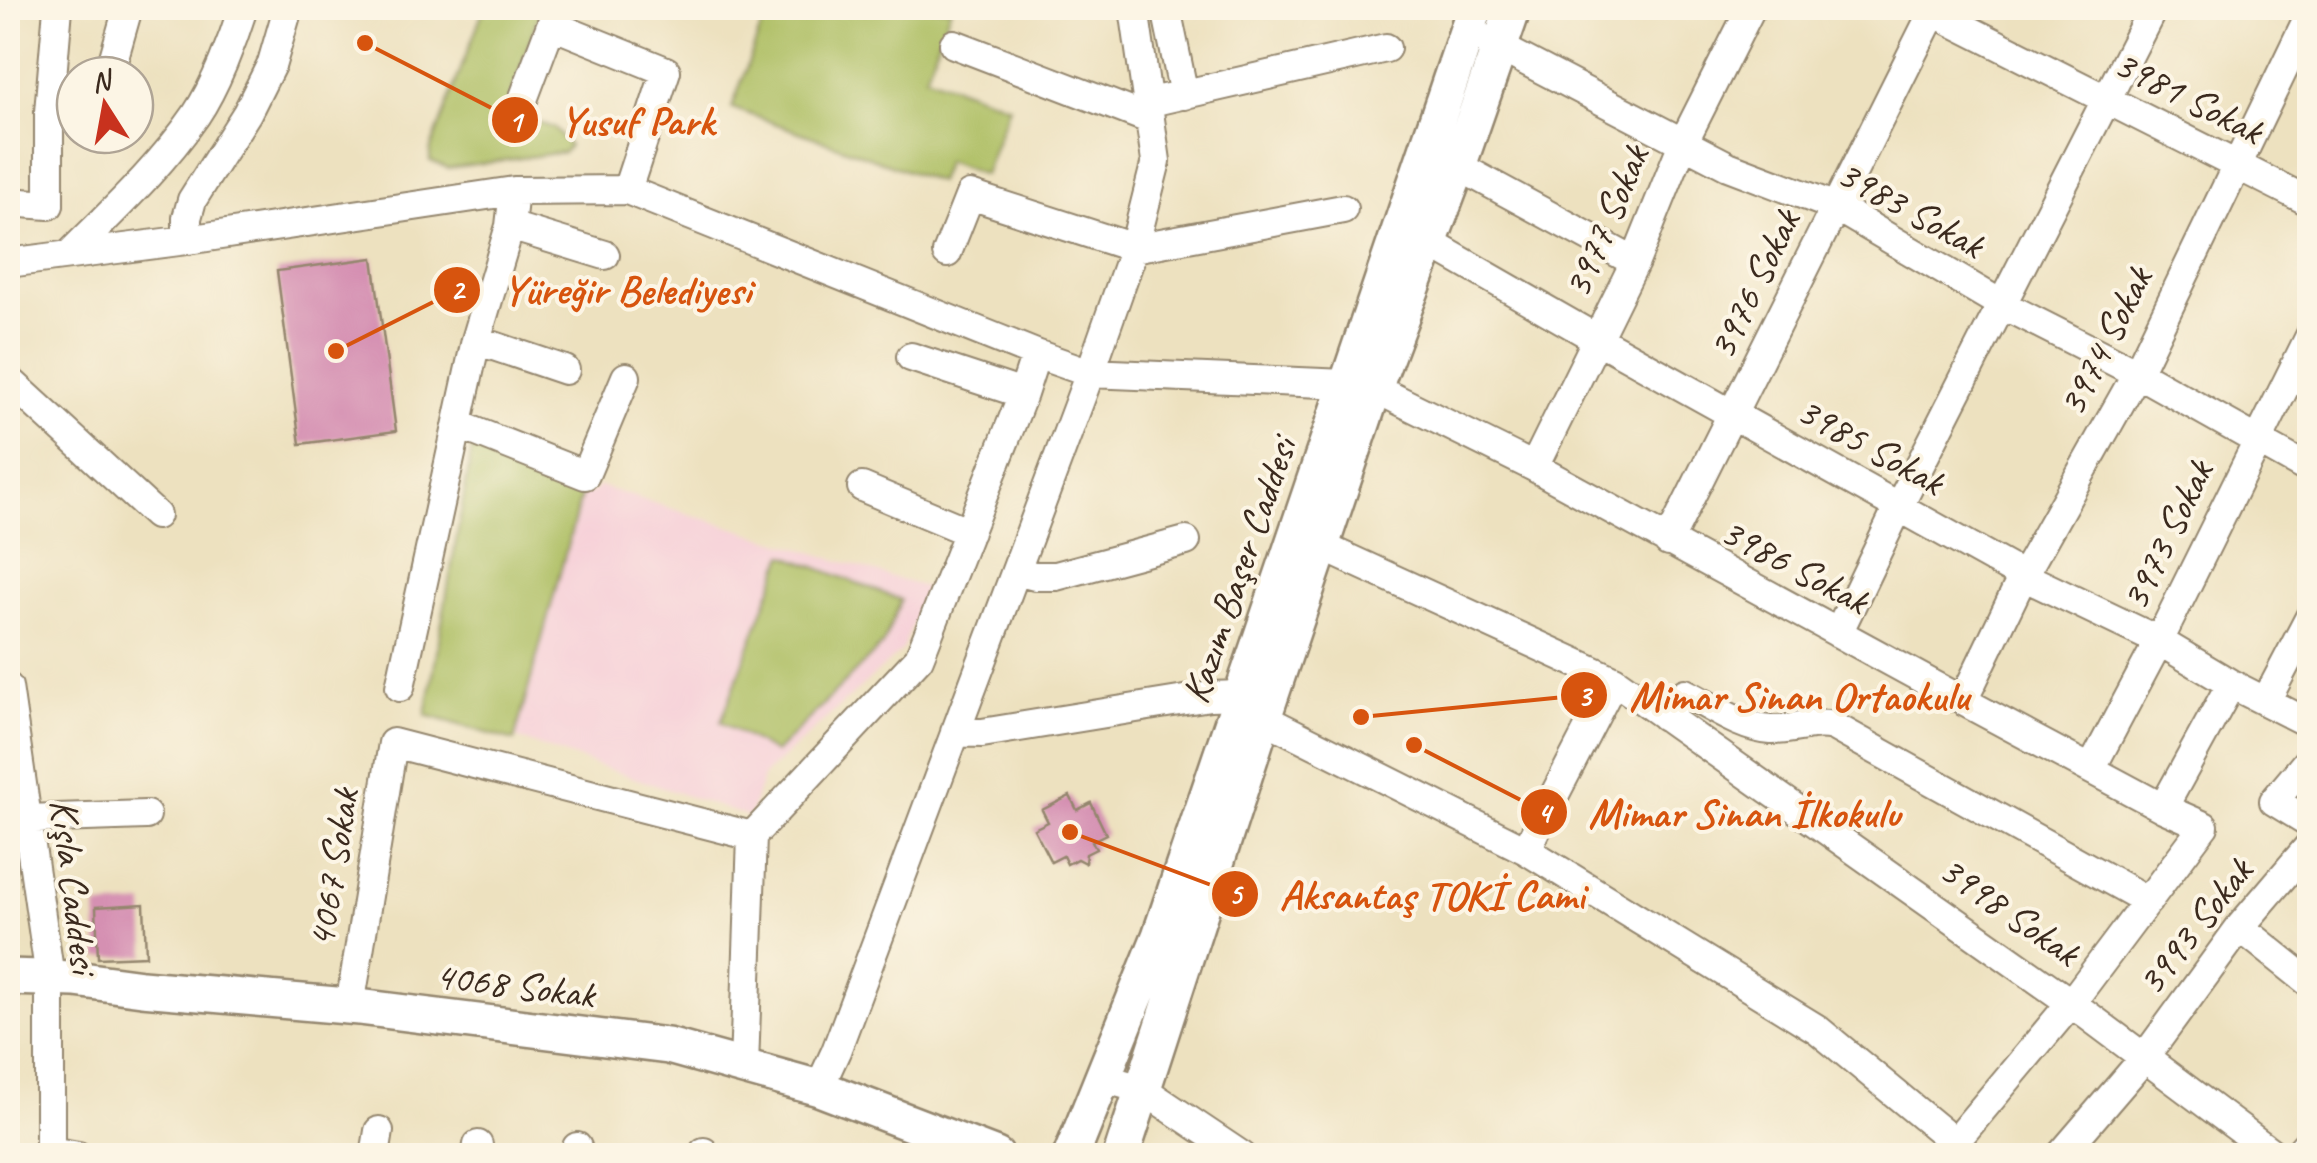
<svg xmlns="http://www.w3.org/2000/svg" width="2317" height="1163" font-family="Caveat,sans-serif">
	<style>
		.built { fill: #f6cfd8 }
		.green { fill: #acbd60; stroke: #74743f; stroke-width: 2.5 }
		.building { fill: #d590b2 }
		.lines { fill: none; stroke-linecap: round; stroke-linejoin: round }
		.minor-casing { stroke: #94866e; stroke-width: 32 }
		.major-casing { stroke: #94866e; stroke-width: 40 }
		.minor { stroke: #fff; stroke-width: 28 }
		.major { stroke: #fff; stroke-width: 35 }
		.labels { text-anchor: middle; stroke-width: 8; stroke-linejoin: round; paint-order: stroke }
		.street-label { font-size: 40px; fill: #3b2a1e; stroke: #fcf5e5 }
		.leader { fill: none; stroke: #d7540e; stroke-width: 4 }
		.callout-dot { fill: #d7540e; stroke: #fcf5e5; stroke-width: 4 }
		.mark-label { font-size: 30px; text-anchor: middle; font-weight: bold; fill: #fff }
		.callout-label { font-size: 42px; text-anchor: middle; font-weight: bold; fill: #d7540e; stroke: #fcf5e5; stroke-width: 8; stroke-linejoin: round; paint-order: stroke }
	</style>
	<rect width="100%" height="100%" fill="#fcf5e5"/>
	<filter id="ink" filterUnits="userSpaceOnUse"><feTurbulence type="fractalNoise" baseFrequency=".01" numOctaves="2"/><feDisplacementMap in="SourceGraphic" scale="20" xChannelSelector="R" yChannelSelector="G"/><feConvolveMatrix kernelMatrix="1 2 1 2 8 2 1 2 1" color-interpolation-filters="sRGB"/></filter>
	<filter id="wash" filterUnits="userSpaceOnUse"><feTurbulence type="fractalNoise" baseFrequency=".0048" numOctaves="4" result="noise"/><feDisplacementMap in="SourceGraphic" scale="40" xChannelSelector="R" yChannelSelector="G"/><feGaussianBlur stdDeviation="2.25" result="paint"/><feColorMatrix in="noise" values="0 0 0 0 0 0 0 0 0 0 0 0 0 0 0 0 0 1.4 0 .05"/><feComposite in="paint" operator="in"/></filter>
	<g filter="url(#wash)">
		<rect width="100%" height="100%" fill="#ede1bf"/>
		<path class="built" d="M469,455L592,493L599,486L927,588L902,650L764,775L749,817L431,709Z"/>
		<path class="green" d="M484,8H541L506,111L554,128L569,146L564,152L448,168L430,161V151Z
			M768,8H951L926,76L1009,106L984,175L946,161L938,182L732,108Z
			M472,448L584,485L514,741L426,715Z
			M784,555L901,600L883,644L775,753L721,722Z"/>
		<g id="blocks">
			<path class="building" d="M373,258L396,431L300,444L277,271Z
				M1070,796L1077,810L1091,803L1106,834L1092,841L1096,849L1086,854L1085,863L1077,859L1067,864L1063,856L1051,862L1034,829L1048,822L1042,810Z
				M144,904L146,956L98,958L96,907Z"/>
		</g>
	</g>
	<g filter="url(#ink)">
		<use href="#blocks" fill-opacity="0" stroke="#94866e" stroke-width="2.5"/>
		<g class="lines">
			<defs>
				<path id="minor" d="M1166,8L1184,95
					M1925,8L2310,202
					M552,25L666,71L627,190
					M1482,38L1728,166L1836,207L2001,304L2137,373L2310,470
					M954,44L1149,119
					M109,75L128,8
					M524,97L557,9
					M1146,103L1386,48
					M1442,167L1458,166L1635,262
					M8,202L49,205V112L58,8
					M510,226L605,255
					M187,240V218L192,200L247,113L272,63L288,8
					M1410,242H1428L1597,339L2023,576L2159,641L2231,684L2310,724
					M947,253L970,195L1134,248L1343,209
					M70,254C114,210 161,166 196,115C215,87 233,40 243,8
					M8,263L187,240L514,191L627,190L1036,354L1090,373L1346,384L1374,388L1534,467L1963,701L2163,808L2204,826L2071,1003L1943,1156
					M476,340L565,370
					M911,357L1023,394
					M8,379L156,515
					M459,425L585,475L626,377
					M1534,467L1635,262L1683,143L1751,8
					M862,487L969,532
					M1668,542L1935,8
					M1321,546L1614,680L2071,1003L2276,1156
					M1016,571L1035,576H1056L1186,541
					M1838,633L1899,506L2153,8
					M8,687L50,978V1156
					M400,687L476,340L510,226L514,191
					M1963,701L2023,576L2137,373L2310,14
					M2266,701L2310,617
					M1664,716L1685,693C1711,706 1741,728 1771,730C1793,731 1811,721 1833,726L2148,901
					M1263,718L1526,850L1817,1029L1954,1142
					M955,732L982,733L1210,696L1241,695
					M2310,758L2274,801L2310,823
					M2091,769L2159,641L2310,336
					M2163,808L2231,684
					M27,819L146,815
					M1526,850L1614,680
					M2240,927L2310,983
					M350,1006L393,743L752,836
					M744,1067L752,836L919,658L1023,394L1036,354
					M1102,1078L1142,1089L1242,1156
					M819,1088L836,1051L1090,373L1134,248L1156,161L1134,8
					M50,1151L78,1156
					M375,1156L379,1131
					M476,1156L478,1145
					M576,1156L577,1147
					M703,1156L704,1152
					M2060,1156L2145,1057L2240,927L2310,845
					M2296,1156L2310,1140"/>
				<path id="major" d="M8,977L75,979L142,988L359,1007L668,1046L819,1088L996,1156
					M1071,1156L1160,936L1475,8
					M1121,1156L1263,718L1374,388L1458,166L1513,8"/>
			</defs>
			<use href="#minor" class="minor-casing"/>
			<use href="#major" class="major-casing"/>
			<use href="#minor" class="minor"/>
			<use href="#major" class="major"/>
		</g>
	</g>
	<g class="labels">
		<g class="street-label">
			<text transform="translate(2189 96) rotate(27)" y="14">3981 Sokak</text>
			<text transform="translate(1911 208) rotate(29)" y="14">3983 Sokak</text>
			<text transform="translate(1605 221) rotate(-67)" y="14">3977 Sokak</text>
			<text transform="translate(1753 284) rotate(-64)" y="14">3976 Sokak</text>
			<text transform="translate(2104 341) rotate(-63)" y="14">3974 Sokak</text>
			<text transform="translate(1871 445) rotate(29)" y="14">3985 Sokak</text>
			<text transform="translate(2166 535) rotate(-64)" y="14">3973 Sokak</text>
			<text transform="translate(1795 565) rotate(28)" y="14">3986 Sokak</text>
			<text transform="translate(1238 570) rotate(-71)" y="14">Kazım Başer Caddesi</text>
			<text transform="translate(332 868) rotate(-81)" y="14">4067 Sokak</text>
			<text transform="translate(75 886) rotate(83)" y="14">Kışla Caddesi</text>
			<text transform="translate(2010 910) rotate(35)" y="14">3998 Sokak</text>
			<text transform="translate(2194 926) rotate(-52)" y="14">3993 Sokak</text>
			<text transform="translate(515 984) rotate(7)" y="14">4068 Sokak</text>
		</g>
	</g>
	<path class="leader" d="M365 43L515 120M336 351L457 290M1361 717L1584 695M1414 745L1544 812M1070 832L1235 894"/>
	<g class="callout-dot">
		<circle cx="365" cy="43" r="10"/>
		<circle cx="336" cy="351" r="10"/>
		<circle cx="1361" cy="717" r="10"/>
		<circle cx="1414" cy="745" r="10"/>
		<circle cx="1070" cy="832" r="10"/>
		<circle cx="515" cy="120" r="25"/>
		<circle cx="457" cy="290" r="25"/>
		<circle cx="1584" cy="695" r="25"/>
		<circle cx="1544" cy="812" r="25"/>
		<circle cx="1235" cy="894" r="25"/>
	</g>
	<g class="mark-label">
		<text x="515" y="131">1</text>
		<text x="457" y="300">2</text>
		<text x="1584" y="706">3</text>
		<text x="1544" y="823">4</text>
		<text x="1235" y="904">5</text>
	</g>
	<g class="callout-label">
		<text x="637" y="135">Yusuf Park</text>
		<text x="627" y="304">Yüreğir Belediyesi</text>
		<text x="1799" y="710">Mimar Sinan Ortaokulu</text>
		<text x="1744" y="827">Mimar Sinan İlkokulu</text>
		<text x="1432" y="909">Aksantaş TOKİ Cami</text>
	</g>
	<rect width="2317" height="1163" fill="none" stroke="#fcf5e5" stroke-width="40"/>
	<g transform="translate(105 105) rotate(349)"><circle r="48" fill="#fcf5e5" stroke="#afa495" stroke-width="2.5"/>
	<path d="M0-8L18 38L0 25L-18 38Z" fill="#c8321e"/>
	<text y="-15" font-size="28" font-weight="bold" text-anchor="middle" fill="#3b2a1e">N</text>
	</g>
</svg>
